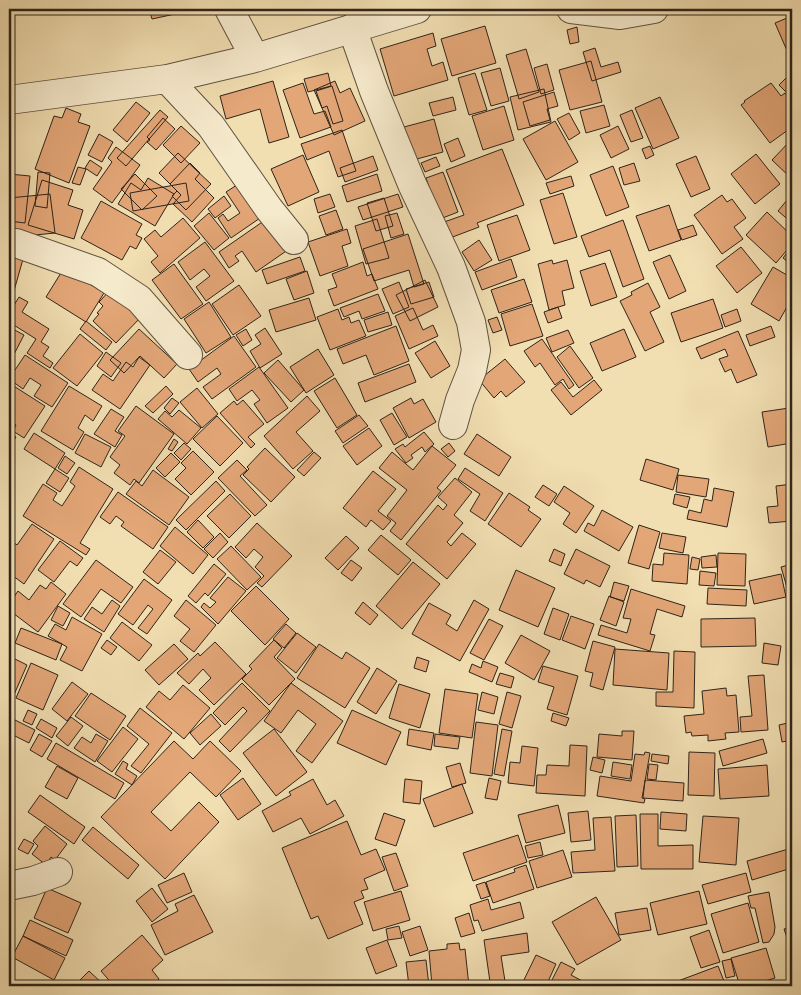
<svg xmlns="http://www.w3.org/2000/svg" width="801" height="995" font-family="Vollkorn,serif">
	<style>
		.building { fill: #e3a677; stroke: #2f241a }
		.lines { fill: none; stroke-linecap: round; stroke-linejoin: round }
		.minor-casing { stroke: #605240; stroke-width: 30 }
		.minor { stroke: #f6eacc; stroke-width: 28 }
	</style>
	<rect width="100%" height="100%" fill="#f1deb1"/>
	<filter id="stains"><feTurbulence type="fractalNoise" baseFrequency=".004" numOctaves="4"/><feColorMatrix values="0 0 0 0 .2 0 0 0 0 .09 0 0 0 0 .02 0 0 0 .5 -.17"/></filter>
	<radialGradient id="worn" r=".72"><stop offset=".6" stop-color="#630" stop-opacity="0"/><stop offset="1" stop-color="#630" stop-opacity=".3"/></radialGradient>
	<path class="building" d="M149,9H174L175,14L152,19Z
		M792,16V51L788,53L775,23Z
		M485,26L496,63L452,76L441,39Z
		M577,27L579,42L570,44L567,30Z
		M433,33L436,46L427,49L432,66L443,62L448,80L394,96L380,49Z
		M595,48L601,67L618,62L621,72L592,81L583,52Z
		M526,49L539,92L519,99L506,55Z
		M591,61L602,102L570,110L559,70Z
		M547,64L554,90L541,94L534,68Z
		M500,68L509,101L491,106L481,73Z
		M792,72V98L779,85Z
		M328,73L331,86L308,92L304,79Z
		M475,73L487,110L469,115L458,78Z
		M273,81L289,137L269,143L260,109L226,119L220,96Z
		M335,81L340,93L350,88L365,121L334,135L314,90Z
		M303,83L314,114L325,111L331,127L300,138L283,90Z
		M771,83L781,96L785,93L792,103V106L788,110L792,116V127L770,143L741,105L745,102L744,101Z
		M332,86L343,121L333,124L327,106L322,108L316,91Z
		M544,89L551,122L518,130L510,97Z
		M554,92L558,106L547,109L550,120L530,126L523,102Z
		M453,97L456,110L433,116L429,103Z
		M660,97L679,138L653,149L635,108Z
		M136,102L150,113L127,142L113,130Z
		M604,105L610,126L586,133L580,111Z
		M504,106L514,140L483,150L472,116Z
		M66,108L81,114L78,122L90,126L69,183L35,169L54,116L62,118Z
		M160,110L168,117L126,166L117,158Z
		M632,110L643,138L631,142L620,115Z
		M569,113L580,133L569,140L557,119Z
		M163,118L175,129L156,150L147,142L150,140L147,137Z
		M434,119L443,152L413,160L404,127Z
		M555,121L578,162L546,180L523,139Z
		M181,126L200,143L181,163L163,145Z
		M618,126L629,149L611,158L600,135Z
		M342,130L356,171L338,177L329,151L307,160L301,144Z
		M99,134L113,142L102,162L88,155Z
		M458,138L465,156L451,162L444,144Z
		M791,140L792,141V179L772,160Z
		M650,146L654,155L646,159L642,149Z
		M116,147L140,165L112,203L93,189L112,162L108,158Z
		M502,149L524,205L477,223L479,227L450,238L444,222L464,215L446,170Z
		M178,153L211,184L186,210L172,196L177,191L159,173Z
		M756,154L780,184L755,204L731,174Z
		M303,155L319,192L288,206L271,169Z
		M373,156L378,170L345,182L340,168Z
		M696,156L710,189L691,197L676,164Z
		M436,157L440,166L425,172L421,163Z
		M90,160L102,168L97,176L85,168Z
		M190,163L200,173L195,179L214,198L192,222L173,204L181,195L170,184Z
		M634,163L640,181L624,185L619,168Z
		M613,166L629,207L606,216L590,175Z
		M78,167L86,169L80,185L72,183Z
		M38,172L50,173L47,208L35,206Z
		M443,172L458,212L440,219L426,178Z
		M9,174L30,176L25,223L9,221Z
		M135,174L157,196L142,210L121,189Z
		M377,174L382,191L347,202L342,186Z
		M571,176L574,186L550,194L546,183Z
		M148,178L174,194L155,226L118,204L131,183L141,190Z
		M42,180L73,190L68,205L83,210L74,239L28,225Z
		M186,183L189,201L133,211L130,193Z
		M240,183L263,216L231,238L218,218L223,214L228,221L240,213L226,192Z
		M563,193L577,237L554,244L540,200Z
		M50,194L55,233L25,236L28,257L15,258L9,198Z
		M330,194L335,207L318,213L314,199Z
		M398,194L403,207L363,220L358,207Z
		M792,194V223L778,211Z
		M722,195L727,202L732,199L746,218L734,227L743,239L722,254L694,215Z
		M224,196L231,206L215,218L208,209Z
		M384,198L393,226L376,231L367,203Z
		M101,201L142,224L136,235L142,238L136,249L130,246L122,260L81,238Z
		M669,205L681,240L649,251L636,216Z
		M336,210L343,229L326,235L319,216Z
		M767,212L792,236V244L776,263L746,235Z
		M209,213L229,238L214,250L194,226Z
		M397,213L404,234L391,238L385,216Z
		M517,215L530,250L499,261L487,225Z
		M271,216L292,247L256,272L242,251L235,256L239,261L229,268L219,252Z
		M183,218L200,238L160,273L151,262L158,256L144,239L155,230L161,237Z
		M377,219L389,258L366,264L355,226Z
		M623,220L644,279L623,287L610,250L589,257L581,236Z
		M693,225L697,235L682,240L678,230Z
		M347,229L351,243L342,246L348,266L320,276L308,242Z
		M408,234L424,284L414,287L409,270L374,281L363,249Z
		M479,240L492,260L474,271L462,252Z
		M205,242L234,281L206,301L196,287L210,276L204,269L190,280L178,262Z
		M792,246V265L783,258Z
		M741,247L762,273L737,293L716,266Z
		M9,255L23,259L12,298H9Z
		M670,255L686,291L669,299L653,262Z
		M300,257L305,271L267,284L262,270Z
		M511,259L517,277L482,290L475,272Z
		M552,260L553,264L567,260L574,288L562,291L565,305L549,310L538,264Z
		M363,262L367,276L372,274L378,289L334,306L328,290L337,287L332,274Z
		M605,263L617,297L591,306L580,271Z
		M174,264L203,304L181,319L152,280Z
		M773,267L792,278V298L779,321L751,304Z
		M64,268L104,293L86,322L46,297Z
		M307,271L314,293L294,300L286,279Z
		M524,279L532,302L499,313L491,290Z
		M425,280L438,307L410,321L396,295Z
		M399,282L409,307L393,314L382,289Z
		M429,282L434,297L411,304L406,289Z
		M648,283L660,307L650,312L664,342L645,351L620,301L632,295L631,292Z
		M239,285L261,316L233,335L212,304Z
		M112,288L141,317L116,343L93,321L99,314L97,313L103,306L99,302Z
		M378,294L385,311L362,319L359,311L344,317L340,308Z
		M19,297L28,302L22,312L49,329L41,342L49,347L43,356L53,363L50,368L27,353L36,339L9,322V313Z
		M309,298L316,320L276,332L269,310Z
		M713,299L723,328L681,342L671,313Z
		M209,302L231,337L206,353L184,319Z
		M532,304L543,336L510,346L501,314Z
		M558,307L562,318L548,323L544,312Z
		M413,308L423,330L433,325L438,336L409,349L395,316Z
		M338,309L342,320L349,317L351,323L359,320L366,336L330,350L317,317Z
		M737,309L741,321L725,327L721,315Z
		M388,312L392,325L368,332L364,320Z
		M497,317L502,330L493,333L488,320Z
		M86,321L112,342L106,350L80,329Z
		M396,326L409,361L374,375L366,355L343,364L337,349Z
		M771,326L775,337L750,346L746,335Z
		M9,327L24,335L9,364Z
		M265,328L282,354L260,368L250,351L261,344L255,335Z
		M139,329L177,364L164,378L140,356L124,373L110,360Z
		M246,329L252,340L243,346L236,335Z
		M624,329L636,357L602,371L590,343Z
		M568,330L574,343L552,352L546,338Z
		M738,331L757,375L737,383L731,369L725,372L719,359L728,356L725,349L701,359L696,348Z
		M80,334L103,353L77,386L53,368Z
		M234,336L256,367L212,399L203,387L221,374L217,368L198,382L189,369Z
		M542,339L574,385L569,389L563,379L555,385L540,363L535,367L524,351Z
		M435,341L450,366L431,378L415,353Z
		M570,346L593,378L579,388L557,357Z
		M318,349L334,375L306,393L290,367Z
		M106,352L121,363L111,377L97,366Z
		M25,355L68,383L52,407L34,396L41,385L30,378L23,389L9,379Z
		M139,357L150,365L120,409L92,390L103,374L113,381L126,362L133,367Z
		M505,359L525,382L506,397L501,391L494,398L479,380Z
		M278,360L304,390L291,402L264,373Z
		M409,364L416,382L365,402L358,383Z
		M259,367L288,408L267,423L254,404L260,400L252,390L237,401L229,389Z
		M335,378L357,415L337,428L314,391Z
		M594,380L602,390L571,415L551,390L561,382L573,397Z
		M9,383L45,406L24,438L13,431L16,425L9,420Z
		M69,386L102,406L93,421L85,415L78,428L84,432L73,450L41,431Z
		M166,386L173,394L153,413L145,406Z
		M197,388L218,414L202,428L180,402Z
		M307,396L320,411L296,432L313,451L293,469L264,436Z
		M172,398L179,403L170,414L164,408Z
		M411,398L414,404L423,399L436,422L409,438L393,408Z
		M243,400L264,424L248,437L255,444L251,448L220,413L234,401L237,405Z
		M136,406L174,434L139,483L134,479L130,485L114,473L120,465L110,457L125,436L118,431Z
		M789,408L792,425V443L768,447L762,412Z
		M111,409L124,417L115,431L122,435L115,447L94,434Z
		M179,410L201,428L187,444L158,419L165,411L172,417Z
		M392,413L407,437L394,445L380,420Z
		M359,415L368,426L343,443L335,431Z
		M217,416L243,443L220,466L193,439Z
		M369,428L382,446L357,465L343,446Z
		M424,432L434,444L425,452L422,447L411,455L413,458L406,463L395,449L403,444L405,447Z
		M9,433L16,437L10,447L9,446Z
		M34,433L65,453L55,469L24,449Z
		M85,434L111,447L101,467L75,453Z
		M477,434L511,457L499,476L464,454Z
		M174,439L178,442L172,451L168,449Z
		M184,443L191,449L181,460L174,453Z
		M449,443L455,451L448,457L441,449Z
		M432,446L456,465L437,488L441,491L401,540L390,531L396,523L387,516L407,490L379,468L392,452L413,470Z
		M265,448L295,477L271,502L243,475L249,469L247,467Z
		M193,451L214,472L191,495L175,479L186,468L181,463Z
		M314,452L321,458L304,476L297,470Z
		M171,453L180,462L165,477L156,468Z
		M65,456L75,463L67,474L58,468Z
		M646,459L679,469L673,490L640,480Z
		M237,460L247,470L240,476L267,505L255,516L218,478Z
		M79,467L113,489L80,543L90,549L86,555L23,516L43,484L57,493L53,500L62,506L75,486L70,482Z
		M465,468L503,493L485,521L470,511L480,494L458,479Z
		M55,469L69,478L60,492L46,483Z
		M153,470L189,497L169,525L126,494L136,481L142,486Z
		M373,471L396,489L378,511L391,521L383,530L371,520L366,527L343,508Z
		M678,475L709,479L706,497L676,492Z
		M455,478L472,492L454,515L463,523L447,542L451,546L462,533L476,544L447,579L406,544L438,505L443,510L447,505L438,497Z
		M216,481L225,491L186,530L176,520Z
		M792,484V521L769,523L767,507L778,506L776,486Z
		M543,485L557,494L549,506L535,497Z
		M564,486L594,506L576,533L563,524L570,513L554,502Z
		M714,488L734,492L727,527L687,519L689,510L701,513L704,499L712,501Z
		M118,492L168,527L153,549L121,526L124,522L116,516L110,524L100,517Z
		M509,493L530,507L528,510L541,519L521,547L488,524Z
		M230,494L251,516L229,538L207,516Z
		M675,494L690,497L687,508L673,504Z
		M602,510L633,527L619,551L584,531L588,523L594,526Z
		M198,520L214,537L203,548L187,532Z
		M257,523L292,556L262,587L257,583L264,576L255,567L263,557L254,549L246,558L235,547Z
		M32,524L54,539L24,584L9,573V539L17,545Z
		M639,525L660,532L649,569L628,563Z
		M175,527L208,555L193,574L160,546Z
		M220,533L228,542L213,558L204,549Z
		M662,533L686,537L683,553L659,548Z
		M381,535L411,560L398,575L368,550Z
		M346,536L359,548L338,570L325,558Z
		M60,541L83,558L77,566L70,561L54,582L38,570Z
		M231,546L261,577L247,590L217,559Z
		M554,549L565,554L561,566L549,561Z
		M576,549L610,566L600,587L586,580L584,584L564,574Z
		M160,550L176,562L158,584L143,572Z
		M664,553L689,555L687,584L652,581L653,564L663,565Z
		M718,553L746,554L745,586L717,585Z
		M716,555L717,567L702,568L701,557Z
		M692,557L700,559L698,570L690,569Z
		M96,560L133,587L121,603L101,589L81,617L63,604Z
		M351,560L362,568L352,581L341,573Z
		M413,562L440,584L402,629L376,606Z
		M214,564L226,574L208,596L205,593L196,603L188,596Z
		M792,564V597L790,598L781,567Z
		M516,570L555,588L538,627L499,610Z
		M700,571L716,573L714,586L699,585Z
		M781,574L786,597L754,604L749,581Z
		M228,577L246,591L218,624L201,607L204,603L210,608L216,602L210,598Z
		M144,579L172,600L147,634L138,628L153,609L148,605L133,625L118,614Z
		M51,582L66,594L38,632L9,610V604L18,591L29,600L40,585L46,589Z
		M614,582L629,586L624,601L610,597Z
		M256,586L289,619L265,645L231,611Z
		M708,588L747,590L746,606L707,604Z
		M631,589L685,606L682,617L657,609L650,634L655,635L650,651L598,635L601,625L627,633L631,619L623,618Z
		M609,596L624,602L616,626L600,620Z
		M112,600L120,606L104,632L84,619L92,607L102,614Z
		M186,600L216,625L194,652L180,641L190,629L174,616Z
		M474,600L489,609L460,661L412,634L429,603L451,615L446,624L457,631Z
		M363,602L378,615L370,625L355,613Z
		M58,606L70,613L63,626L51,620Z
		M553,608L569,614L560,640L544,634Z
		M571,616L594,624L585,649L562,640Z
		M72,617L102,634L82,671L60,660L67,647L48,636L55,624L66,630Z
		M755,618L756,646L701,647V619Z
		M489,619L503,626L484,660L470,653Z
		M122,622L152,645L139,661L110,638Z
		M286,624L296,633L284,648L273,639Z
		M9,625L15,631L9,639Z
		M21,628L62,644L56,660L15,643Z
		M297,633L316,647L296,673L277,658Z
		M521,635L550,651L534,680L505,663Z
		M107,640L117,647L111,655L101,648Z
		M274,640L282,648L274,657L295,679L269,705L242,679L252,669L249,666Z
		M593,641L615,647L603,690L590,686L593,673L585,671Z
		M215,642L246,674L214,705L199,690L211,678L203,669L189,684L177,673L198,653L200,656Z
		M764,643L781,646L778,665L762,663Z
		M174,644L188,659L159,685L145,670Z
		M319,644L342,659L346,652L370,668L345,708L297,678Z
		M615,649L669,653L667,690L613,685Z
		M674,651L695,652L694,708L656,706V692H673Z
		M9,656L27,665L13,697L9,695Z
		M417,657L429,661L426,672L414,668Z
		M483,661L498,667L492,682L469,672L472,664L481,668Z
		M31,663L58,675L43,710L16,698Z
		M543,666L578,676L567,715L547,709L554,687L538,682Z
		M377,668L397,681L376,714L357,702Z
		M500,673L514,677L511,688L496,684Z
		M764,675L768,730L741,732L740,717L752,716L748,676Z
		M72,682L88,694L67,721L52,709Z
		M242,683L270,711L230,752L219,741L247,711L243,707L225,725L213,713Z
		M291,683L343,721L312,763L296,751L316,724L298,710L281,733L264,721Z
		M399,684L430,694L420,728L389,718Z
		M183,685L210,708L184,739L146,707L159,691L170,700Z
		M726,688L727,696L736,695L739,732L725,733L726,739L708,741V735L692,736L691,732L686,733L684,716L704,714L702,691Z
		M445,689L478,694L472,738L439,733Z
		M482,692L498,697L494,714L478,710Z
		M507,692L521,696L512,728L499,724Z
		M91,693L126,716L110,740L75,716Z
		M140,708L172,733L141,773L131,766L149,744L127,726Z
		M28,710L37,714L32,725L23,721Z
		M352,710L401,732L386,765L337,743Z
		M553,713L569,718L566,726L551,721Z
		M211,714L221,726L200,745L190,733Z
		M71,717L83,726L68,746L56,736Z
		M41,719L57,728L52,738L36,728Z
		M15,720L35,730L29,743L9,733Z
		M476,722L498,725L492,776L470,773Z
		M792,722V740L782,742L779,725Z
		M123,727L138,739L112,772L97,761Z
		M274,729L307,772L276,796L243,753Z
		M409,729L434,733L431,750L407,745Z
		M502,729L512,731L504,776L494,774Z
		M622,731H634L632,760L597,757L599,734L622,736Z
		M39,734L52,741L42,757L30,750Z
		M96,734L108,741L95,762L74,748L82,737L91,743Z
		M435,734L460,737L458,749L434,746Z
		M763,739L767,753L723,766L719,751Z
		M174,741L193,759L210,741L241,771L216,797L190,772L151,812L171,831L199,802L219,822L165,879L101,817Z
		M56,743L124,783L115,799L47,759Z
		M570,745L587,746L585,796L536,793L537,775H546L547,765L569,766Z
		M522,746L538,748L534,786L508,783L510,762L520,763Z
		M792,751V773L787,752Z
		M645,752L650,753L642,798L645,799L644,803L597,796L600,776L631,781L635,754L644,755Z
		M689,752L715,753L714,796L688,795Z
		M652,754L669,756L668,764L651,761Z
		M593,757L605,760L602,773L590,770Z
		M123,761L128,764L126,769L137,776L132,785L115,774Z
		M613,762L632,765L630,779L611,776Z
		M460,763L466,783L452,787L446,767Z
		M649,764L658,765L656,780L647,779Z
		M767,765L769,796L720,799L718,769Z
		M57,766L78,778L67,799L45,787Z
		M243,778L261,804L238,820L220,795Z
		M489,778L501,781L497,800L485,798Z
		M313,779L327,805L335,800L344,816L310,834L301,818L273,832L262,811L291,795L289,792Z
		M405,779L422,781L420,804L403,802Z
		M645,780L684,783L683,801L643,798Z
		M462,784L473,813L434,827L423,799Z
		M40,795L85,827L74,844L28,812Z
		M558,805L565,833L526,843L518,815Z
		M792,809V826L787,811Z
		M588,811L591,840L571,842L568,813Z
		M661,812L687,814L686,831L660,829Z
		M384,813L405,820L396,846L375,839Z
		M640,814H658V846L693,845V869H641Z
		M636,815L638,866L617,867L615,816Z
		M703,816L739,818L736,865L699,862Z
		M611,817L615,871L573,873L571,852L595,850L593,818Z
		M347,821L361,855L376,849L385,870L364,879L368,889L361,891L364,898L354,902L363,924L328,939L318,916L311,919L282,848Z
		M45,826L67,844L55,860L51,857L46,865L32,854L38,846L33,841Z
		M93,827L139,865L128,879L82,840Z
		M518,835L527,862L473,881L463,853Z
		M24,839L34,844L28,854L18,849Z
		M540,842L543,855L528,858L525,846Z
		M792,848V868L752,880L747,861Z
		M563,850L572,877L537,888L529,861Z
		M396,853L408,886L394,891L382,857Z
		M526,865L534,889L493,903L486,882L515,872L514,869Z
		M184,873L192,892L167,903L158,885Z
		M746,873L751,892L708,904L702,885Z
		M792,878V892L791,893L787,879Z
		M485,882L490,896L481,899L476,885Z
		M47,888L81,903L68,933L34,918Z
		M152,888L168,909L152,922L136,901Z
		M401,891L410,920L373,931L364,902Z
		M699,891L707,924L658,935L650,903Z
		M769,892L775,927L774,934L769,942L763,943L755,908H751L748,896Z
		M194,895L213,932L165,955L151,925L178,911L175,904Z
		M596,897L621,940L577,965L552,922Z
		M488,899L491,910L520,902L524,918L482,931L478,920L474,921L470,905Z
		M748,903L759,942L723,953L711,914Z
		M647,908L651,930L619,935L615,913Z
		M469,913L475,933L461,937L455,918Z
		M30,920L73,940L66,956L23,936Z
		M399,926L402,938L388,940L386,929Z
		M420,926L428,950L410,956L402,932Z
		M792,927V946H790L784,929Z
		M709,930L720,962L701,968L690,937Z
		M527,933L529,952L501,956L505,981L490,982L484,940Z
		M142,935L163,960L152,970L159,979L153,986H114L101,971Z
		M23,936L65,958L54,980L12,957Z
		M387,940L397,966L376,974L366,948Z
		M459,943L460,950L465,949L469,986H432L429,951L447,949V944Z
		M766,948L775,978L748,986H740L731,958Z
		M536,955L556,964L546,986H521Z
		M731,959L735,976L726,978L722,961Z
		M426,960L429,986H409L406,962Z
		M561,962L575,969L571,975L586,983L585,986H549Z
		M718,966L726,986H671L670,984Z
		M89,971L105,986H74Z"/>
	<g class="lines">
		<defs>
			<path id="minor" d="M229,9L255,58
				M571,9L620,15L654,9
				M352,28L374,91L412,184L451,267L471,322L476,350L472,370L460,400L453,425
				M167,79L211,126L269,209L294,240
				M9,100L167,79L255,58L417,9
				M9,243H16L98,272L139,299L188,355
				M9,886L33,881L58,872"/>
		</defs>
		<use href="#minor" class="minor-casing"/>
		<use href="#minor" class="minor"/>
	</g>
	<rect width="801" height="995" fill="none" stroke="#f1deb1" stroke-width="30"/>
	<rect x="10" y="10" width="781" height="975" fill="none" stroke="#2f241a" stroke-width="2.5"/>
	<rect x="15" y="15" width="771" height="965" fill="none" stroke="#2f241a"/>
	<rect width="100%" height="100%" filter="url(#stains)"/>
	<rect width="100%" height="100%" fill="url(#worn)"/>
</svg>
